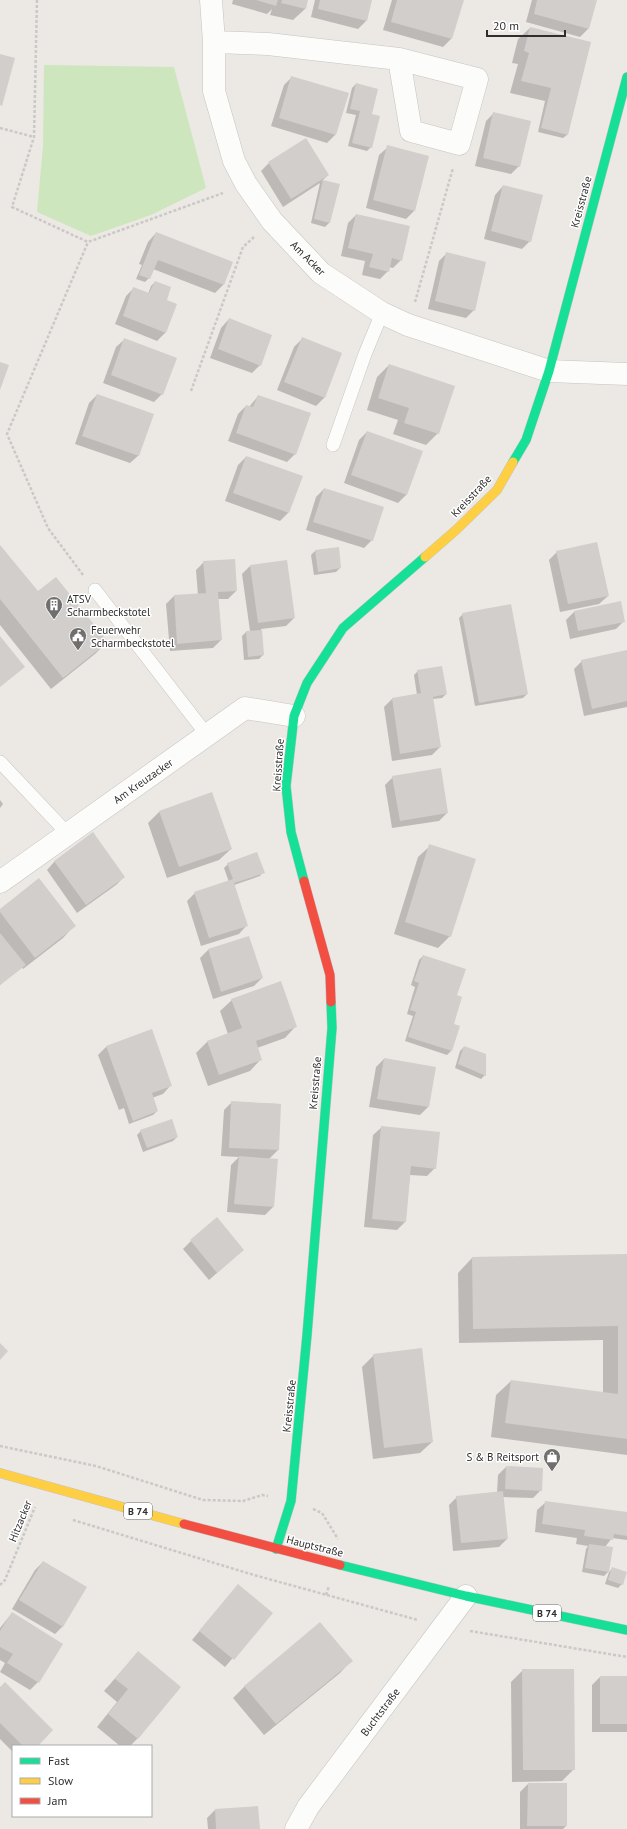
<svg xmlns="http://www.w3.org/2000/svg" width="627" height="1829" font-family="'PT Sans',sans-serif">
	<style>
		.grass { fill: #cee6be }
		.shadow { fill: #0003 }
		.building { fill: #d1cecb }
		.lines { fill: none; stroke-linecap: round; stroke-linejoin: round }
		.lane-casing { stroke: #c5c4c5; stroke-width: 14 }
		.street-casing { stroke: #c5c4c5; stroke-width: 23 }
		.fast-casing { stroke: #c5c4c5; stroke-width: 10 }
		.slow-casing { stroke: #c5c4c5; stroke-width: 10 }
		.jam-casing { stroke: #c5c4c5; stroke-width: 10 }
		.path { stroke: #c9c9c8; stroke-width: 2.5; stroke-dasharray: 3 2; stroke-linecap: butt }
		.lane { stroke: #fcfcfb; stroke-width: 13 }
		.street { stroke: #fcfcfb; stroke-width: 22 }
		.fast { stroke: #16e098; stroke-width: 9 }
		.slow { stroke: #ffcf43; stroke-width: 9 }
		.jam { stroke: #f24e42; stroke-width: 9 }
		.labels { text-anchor: middle; stroke-width: 3; stroke-linejoin: round; paint-order: stroke }
		.shield { fill: #fff; stroke: #6d6d6d; stroke-width: 1 }
		.shield-label { font-size: 10px; font-weight: bold; fill: #2e2e2e }
		.street-label { font-size: 11px; fill: #2e2e2e; stroke: #fff }
		.poi-label { font-size: 11px; fill: #2e2e2e; stroke: #fff; text-anchor: start }
	</style>
	<rect width="100%" height="100%" fill="#ece8e4"/>
	<path class="grass" d="M44,65L174,67L206,188L151,215L91,236L37,212L43,146Z"/>
	<path class="shadow" d="M233,0H307L305,9L293,20L270,15L272,9L267,14L232,4Z
		M315,0H371L366,21L358,29L311,17Z
		M392,0H463L451,39L443,47L383,30Z
		M532,0H596L588,29L580,37L526,22Z
		M530,28L590,43L567,135L563,138L538,132L545,101L510,93L518,64L512,63L518,39Z
		M292,77L335,135L327,143L271,126L284,85Z
		M356,84L371,147L367,151L348,146L356,115L346,113L352,88Z
		M494,113L519,166L511,174L475,166L486,121Z
		M388,147L414,211L406,219L366,208L379,155Z
		M269,163L328,175L322,181L339,185L329,223L325,227L311,223L320,183L283,207L261,171Z
		M503,186L530,241L522,249L484,239L495,195Z
		M356,215L401,260L393,268L389,267L388,271L380,279L362,275L365,261L341,256L348,223Z
		M156,233L232,263L223,285L215,293L153,269L149,278L145,282L136,279L142,265L139,264L148,242Z
		M447,253L474,310L466,318L428,309L439,261Z
		M155,282L165,301V333L157,341L115,324L126,296L134,288L148,294L151,286Z
		M229,319L260,365L252,373L210,358L221,328Z
		M125,339L162,394L154,402L103,383L116,347Z
		M302,339L341,354L324,398L316,406L277,390L294,347Z
		M389,365L438,433L426,445L393,434L398,420L367,410L377,377Z
		M97,395L139,455L130,463L75,444L89,403Z
		M258,396L295,454L287,462L228,441L238,414L246,406L249,407Z
		M367,432L422,452L406,495L398,503L344,483L359,440Z
		M246,457L301,477L288,513L280,521L225,501L238,465Z
		M324,489L372,540L364,548L306,530L316,497Z
		M0,546L37,593L107,642L95,654L51,689L0,625Z
		M338,548L340,568L336,572L314,575L311,555L315,551Z
		M557,552L608,596L599,604L560,612L549,560Z
		M204,562L236,591L228,599H218L221,640L213,648L170,651L166,604L174,596L198,595L196,570Z
		M250,566L294,618L286,626L261,629L263,655L259,659L244,660L242,636L246,632L250,631L242,574Z
		M620,602L624,621L616,629L570,639L566,620L574,612Z
		M463,614L527,694L523,698L475,706L459,618Z
		M627,651V707L584,716L574,669L582,661Z
		M418,671L446,694L442,698L432,699L440,747L432,755L392,761L384,707L392,699L417,695L414,675Z
		M393,777L447,813L439,821L392,828L385,785Z
		M0,800L3,804L0,808Z
		M159,812L231,849L219,860L167,878L148,823Z
		M430,846L450,936L438,948L394,934L418,857Z
		M55,861L124,877L116,885L77,913L47,870Z
		M228,864L263,872L260,876L234,885L247,925L239,934L201,946L187,901L195,893L229,882L224,868Z
		M0,910L74,926L63,938L23,969L22,967L0,985Z
		M248,937L262,978L254,986L213,999L200,958L208,950Z
		M423,956L456,996L452,1024L458,1026L451,1051L447,1055L405,1041L413,1016L407,1014L415,987L411,985L419,960Z
		M232,1000L296,1026L285,1038L257,1048L261,1059L250,1071L208,1086L196,1053L207,1042L228,1034L220,1011Z
		M151,1030L171,1085L163,1094L152,1098L157,1111L153,1115L129,1124L124,1108L119,1110L98,1055L106,1047Z
		M464,1047L485,1075L481,1079L455,1068L460,1051Z
		M384,1059L434,1068L428,1107L420,1115L369,1107L376,1067Z
		M232,1102L280,1104L278,1150L269,1159L273,1207L265,1215L227,1212L231,1165L239,1157L221,1156L224,1110Z
		M382,1127L435,1168L427,1176L410,1175L405,1222L397,1230L364,1227L373,1135Z
		M141,1131L177,1137L173,1141L143,1152L137,1135Z
		M191,1241L243,1250L209,1280L183,1249Z
		M627,1255V1455L491,1437L496,1395L511,1381L603,1393V1340L459,1343L458,1273L472,1258Z
		M374,1355L432,1442L420,1453L373,1459L362,1367Z
		M506,1467L541,1490L533,1498L503,1497L507,1539L499,1547L453,1551L449,1505L457,1497L497,1493L498,1475Z
		M546,1502L627,1513V1540L612,1538L605,1547L608,1572L604,1576L582,1572L586,1549L588,1546L576,1544L577,1538L535,1532L537,1510Z
		M43,1562L63,1626L55,1634L12,1609L35,1570Z
		M613,1568L622,1584L618,1588L605,1584L609,1572Z
		M238,1585L271,1613L225,1667L192,1640Z
		M12,1613L38,1682L30,1690L0,1672L5,1663L0,1660V1628Z
		M138,1652L179,1687L137,1739L130,1746H120L97,1727L117,1702L104,1691Z
		M351,1661L340,1673L264,1735L233,1698L245,1686Z
		M523,1670L574,1769L562,1781L512,1782L511,1682Z
		M600,1677H627V1732H592V1685Z
		M0,1689L36,1746H13V1752L0,1739Z
		M528,1784L566,1826L563,1829H520V1792Z
		M257,1807L259,1829H208L207,1818L215,1810Z"/>
	<path class="building" d="M256,0H278L276,6Z
		M282,0H308L306,9L281,3Z
		M320,0H372L367,21L318,9Z
		M397,0H464L452,39L391,22Z
		M537,0H597L589,29L534,14Z
		M530,27L591,42L568,135L541,128L551,88L521,81L529,53L524,51Z
		M0,54L15,58L2,106L0,105Z
		M291,76L349,93L336,135L279,118Z
		M356,83L378,89L372,114L380,116L372,148L352,143L360,111L350,109Z
		M493,112L531,121L520,167L483,158Z
		M306,138L329,175L291,199L268,162Z
		M387,145L429,156L415,211L373,200Z
		M323,180L340,184L330,223L314,219Z
		M503,185L543,195L531,242L491,231Z
		M356,214L410,226L402,261L392,258L389,272L369,267L373,254L348,248Z
		M156,232L233,262L224,285L158,260L150,279L139,275Z
		M446,252L486,262L475,311L435,301Z
		M155,281L171,287L167,300L177,304L166,333L123,316L133,287L149,293Z
		M229,318L272,335L261,366L218,349Z
		M302,337L342,353L325,398L284,382Z
		M124,338L177,358L163,395L111,375Z
		M0,362L9,365L0,390Z
		M389,364L455,386L439,434L404,423L409,408L378,398Z
		M97,394L154,414L139,456L82,436Z
		M258,395L311,413L296,455L236,433L246,405L253,407Z
		M367,431L423,451L407,495L351,475Z
		M246,456L303,476L289,513L233,493Z
		M324,488L384,507L373,541L313,522Z
		M597,542L609,596L568,604L556,551Z
		M0,545L38,591L56,577L108,642L63,678L0,599Z
		M339,547L341,568L318,572L315,550Z
		M235,559L237,591L218,592L222,640L177,644L174,595L206,593L203,561Z
		M287,560L295,618L258,623L250,565Z
		M621,601L625,622L578,631L574,611Z
		M511,604L528,694L479,703L462,613Z
		M262,630L264,655L248,657L246,631Z
		M0,636L25,667L0,687Z
		M627,650V701L592,709L581,660Z
		M442,666L447,694L433,697L441,747L400,754L392,698L421,693L417,670Z
		M441,768L448,813L400,821L392,776Z
		M212,792L232,849L179,867L159,811Z
		M93,832L125,877L86,905L54,861Z
		M429,844L476,859L451,937L405,922Z
		M257,852L265,873L234,883L248,926L209,938L194,892L233,879L227,863Z
		M39,878L76,926L35,958L0,912V909Z
		M0,933L26,965L0,985Z
		M249,936L263,978L221,992L208,949Z
		M423,955L466,969L457,995L462,997L454,1024L460,1026L452,1051L408,1037L416,1012L410,1010L419,983L414,981Z
		M281,981L297,1027L256,1041L262,1060L219,1075L207,1041L242,1028L231,999Z
		M152,1029L172,1086L152,1093L158,1111L133,1121L106,1046Z
		M464,1046L486,1054V1076L458,1064Z
		M384,1058L436,1067L429,1107L377,1099Z
		M231,1101L281,1104L279,1150L229,1148Z
		M172,1119L178,1137L147,1148L140,1130Z
		M381,1126L440,1132L436,1169L411,1166L406,1222L372,1219Z
		M239,1156L278,1159L274,1207L234,1204Z
		M217,1217L244,1250L217,1273L190,1240Z
		M627,1254V1439L505,1423L511,1380L618,1394V1326L473,1329L472,1257Z
		M0,1343L8,1351L0,1360Z
		M422,1348L433,1442L384,1448L373,1354Z
		M506,1466L543,1468L542,1491L505,1489Z
		M503,1491L508,1539L461,1543L456,1496Z
		M545,1501L627,1512V1536L614,1534L613,1540L584,1536L585,1530L542,1524Z
		M589,1544L613,1547L609,1572L585,1568Z
		M43,1561L87,1587L63,1627L19,1600Z
		M612,1567L627,1572L623,1585L608,1580Z
		M238,1584L273,1613L234,1660L199,1631Z
		M12,1612L63,1644L39,1683L7,1663L13,1654L0,1647V1631Z
		M320,1622L353,1661L276,1724L244,1686Z
		M138,1651L181,1687L138,1739L108,1714L128,1689L115,1679Z
		M522,1669H574L575,1770H523Z
		M600,1676H627V1724H600Z
		M5,1682L53,1730L38,1746H23L0,1723V1687Z
		M528,1783H567V1826H527Z
		M258,1806L260,1829H216L215,1809Z"/>
	<g class="lines">
		<defs>
			<path id="lane" d="M333,445L365,354L382,313
				M95,590L207,735
				M0,762L68,834"/>
			<path id="street" d="M211,0L214,42V91L234,161L246,184L272,221L321,273L382,313L408,325L549,371L627,374
				M214,42L268,44L399,59L477,79L459,144L411,131L399,59
				M0,882L245,708L294,716
				M296,1829L308,1807L466,1596"/>
			<path id="fast" d="M513,462L526,440L549,371L627,77
				M304,881L291,832L286,786L294,716L307,683L343,628L425,557
				M276,1549L291,1501L307,1335L332,1028L331,1002
				M340,1565L466,1596L627,1630"/>
			<path id="slow" d="M425,557L456,530L497,490L513,462
				M0,1473L184,1524"/>
			<path id="jam" d="M304,881L330,975L331,1002
				M184,1524L340,1565"/>
		</defs>
		<use href="#lane" class="lane-casing"/>
		<use href="#street" class="street-casing"/>
		<use href="#fast" class="fast-casing"/>
		<use href="#slow" class="slow-casing"/>
		<use href="#jam" class="jam-casing"/>
		<path class="path" d="M37,0L34,137L12,207L88,242L223,193
			M0,128L34,137
			M415,302L453,168
			M191,391L243,247L254,237
			M83,575L48,528L7,434L88,242
			M0,1446L96,1466L203,1500L243,1501L262,1495L268,1496
			M313,1509L322,1513L338,1539
			M73,1520L254,1575L418,1620
			M0,1585L5,1580L35,1507
			M326,1595L329,1586
			M470,1631L627,1657"/>
		<use href="#lane" class="lane"/>
		<use href="#street" class="street"/>
		<use href="#fast" class="fast"/>
		<use href="#slow" class="slow"/>
		<use href="#jam" class="jam"/>
	</g>
	<defs>
		<symbol id="building-pin" viewBox="-11 -11 22 30"><path d="M0 17L-7.5 6A9.5 9.5 0 1 1 7.5 6Z" fill="#706f6e" stroke="#fff"/><path d="M-4-6H4V6H1V3H-1V6H-4ZM-2.5-4.3h1.7v1.8h-1.7ZM.8-4.3h1.7v1.8H.8ZM-2.5-1h1.7V.8h-1.7ZM.8-1h1.7V.8H.8Z" fill="#fff"/></symbol>
		<symbol id="civic-pin" viewBox="-11 -11 22 30"><path d="M0 17L-7.5 6A9.5 9.5 0 1 1 7.5 6Z" fill="#706f6e" stroke="#fff"/><path d="M-.6-6.5H3V-4.5H.6V-3L4-1V1h2V6H-6V1h2V-1L-.6-3ZM-1.2 2.5V6h2.4V2.5Z" fill="#fff"/></symbol>
		<symbol id="shop-pin" viewBox="-11 -11 22 30"><path d="M0 17L-7.5 6A9.5 9.5 0 1 1 7.5 6Z" fill="#706f6e" stroke="#fff"/><path d="M-5-2.5h2.3a2.7 3.5 0 0 1 5.4 0H5L5.5 6h-11ZM-1.5-2.5h3a1.5 2.3 0 0 0-3 0Z" fill="#fff"/></symbol>
	</defs>
	<g fill-rule="evenodd">
		<use href="#building-pin" x="44" y="595" width="20" height="27"/>
		<use href="#civic-pin" x="68" y="626" width="20" height="27"/>
		<use href="#shop-pin" x="542" y="1447" width="20" height="27"/>
	</g>
	<g class="labels">
		<g class="shield">
			<rect x="124" y="1503" width="28" height="16" rx="3"/>
			<rect x="533" y="1605" width="28" height="16" rx="3"/>
		</g>
		<g class="shield-label">
			<text x="138" y="1515">B 74</text>
			<text x="547" y="1617">B 74</text>
		</g>
		<g class="street-label">
			<text transform="translate(581 202) rotate(-75)" y="4">Kreisstraße</text>
			<text transform="translate(308 258) rotate(45)" y="4">Am Acker</text>
			<text transform="translate(471 496) rotate(-47)" y="4">Kreisstraße</text>
			<text transform="translate(278 765) rotate(-86)" y="4">Kreisstraße</text>
			<text transform="translate(143 781) rotate(-35)" y="4">Am Kreuzacker</text>
			<text transform="translate(315 1083) rotate(-85)" y="4">Kreisstraße</text>
			<text transform="translate(289 1406) rotate(-84)" y="4">Kreisstraße</text>
			<text transform="translate(20 1521) rotate(-68)" y="4">Hitzacker</text>
			<text transform="translate(315 1546) rotate(14)" y="4">Hauptstraße</text>
			<text transform="translate(380 1712) rotate(-53)" y="4">Buchtstraße</text>
		</g>
		<g class="poi-label">
			<text x="67" y="603">ATSV<tspan x="67" dy="13">Scharmbeckstotel</tspan></text>
			<text x="91" y="634">Feuerwehr<tspan x="91" dy="13">Scharmbeckstotel</tspan></text>
			<text x="539" y="1461" text-anchor="end">S &amp; B Reitsport</text>
		</g>
	</g>
	<rect x="12" y="1745" width="140" height="72" fill="#ffffff" stroke="#ababab"/>
	<rect x="20" y="1758" width="20" height="6" fill="#16e098" stroke="#ababab"/>
	<text x="48" y="1765" font-size="12" fill="#2e2e2e">Fast</text>
	<rect x="20" y="1778" width="20" height="6" fill="#ffcf43" stroke="#ababab"/>
	<text x="48" y="1785" font-size="12" fill="#2e2e2e">Slow</text>
	<rect x="20" y="1798" width="20" height="6" fill="#f24e42" stroke="#ababab"/>
	<text x="48" y="1805" font-size="12" fill="#2e2e2e">Jam</text>
	<path d="M487 30v6h78v-6" fill="none" stroke="#2e2e2e" stroke-width="2"/>
	<text x="493" y="30" font-size="12" fill="#2e2e2e" stroke="#ffffff" stroke-width="3" paint-order="stroke">20 m</text>
</svg>
